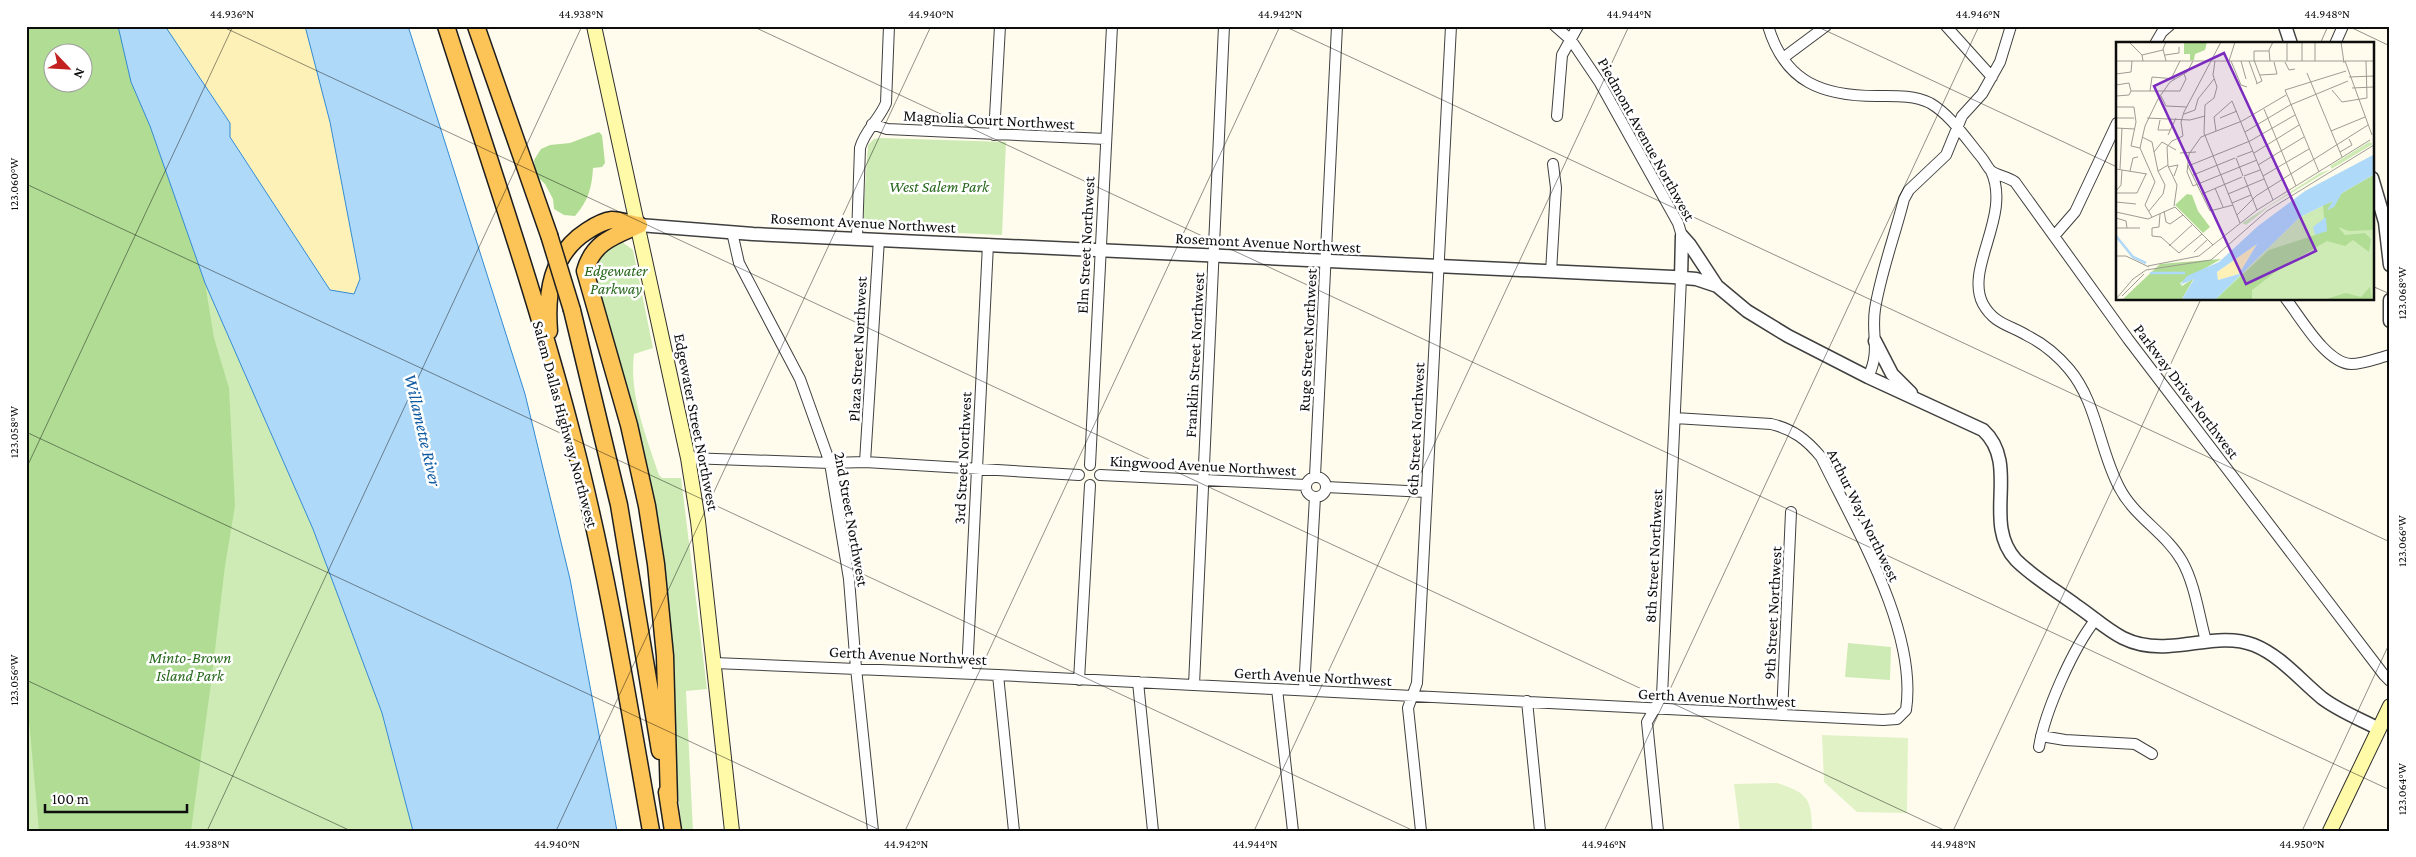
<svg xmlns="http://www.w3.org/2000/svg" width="2416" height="857" font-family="'Crimson Pro',serif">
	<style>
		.green { fill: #ceebb5; fill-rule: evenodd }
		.forest { fill: #b0dc94; fill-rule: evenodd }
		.sand { fill: #fdf1b7 }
		.pitch { fill: #e1f2c7 }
		.water { fill: #afd9f8; stroke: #338ad2 }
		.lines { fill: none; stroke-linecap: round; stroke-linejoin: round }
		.minor-casing { stroke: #404040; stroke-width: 12 }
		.tertiary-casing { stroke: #404040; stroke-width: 15 }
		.secondary-casing { stroke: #2f2f2f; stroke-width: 16 }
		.trunk-casing { stroke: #1e1e1e; stroke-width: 19 }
		.minor { stroke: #fff; stroke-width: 10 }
		.tertiary { stroke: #fff; stroke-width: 12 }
		.secondary { stroke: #fffaa8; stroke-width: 14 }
		.trunk { stroke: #fcc457; stroke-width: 16 }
		.trunk-bridge-casing { stroke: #1e1e1e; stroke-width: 19; stroke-linecap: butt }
		.trunk-bridge { stroke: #fcc457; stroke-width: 16 }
		.ticks { fill: none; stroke: #0d0d0d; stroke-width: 1; stroke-opacity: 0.45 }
		.labels { text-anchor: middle; stroke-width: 5; stroke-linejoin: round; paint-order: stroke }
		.street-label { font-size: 16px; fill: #0d0d0d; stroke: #fff }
		.park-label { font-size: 16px; font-style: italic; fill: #26671b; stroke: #fff }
		.water-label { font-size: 18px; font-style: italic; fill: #115ba3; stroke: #fff }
		.inset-river { fill: none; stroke: #afd9f8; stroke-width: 2.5 }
		.inset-road { fill: none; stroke: #9e9c93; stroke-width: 1 }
		.view { fill: #7b2cbf; fill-opacity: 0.15; stroke: #7b2cbf; stroke-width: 2.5 }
		.inset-edge { fill: none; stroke: #0d0d0d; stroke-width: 2.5 }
		.neatline { fill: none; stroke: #0d0d0d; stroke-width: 2 }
		.ticks-label { font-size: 12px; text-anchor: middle; fill: #0d0d0d }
	</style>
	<rect width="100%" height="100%" fill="#fffced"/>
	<path class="green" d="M26,26H118L205,283L313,529L382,713L413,831H26ZM52,52H82V82H52Z
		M881,138L1006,142L1002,235L876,229L866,225L863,215L868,145L874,139Z
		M621,241L633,250L653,348L634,354C629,395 646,436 659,475L662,478H681L707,689L686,691L693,831H682L676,773L669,639L593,282C594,257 600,252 621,241Z
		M1848,643L1891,647L1890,680L1845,677Z"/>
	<path class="forest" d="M26,26H118L131,82L150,126L205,283L214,338L229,388L235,506L225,566L211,683L191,831H39L26,687ZM52,52H82V82H52Z
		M599,132L602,135L605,163L602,167L593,168C592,188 588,201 575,216L564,215L554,209L553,199L545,184L536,175L534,160L541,149L550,145L570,143Z"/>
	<path class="sand" d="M165,26H305L330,122L360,279L354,294L330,290L230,136V123Z"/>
	<path class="pitch" d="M1822,735L1908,738L1907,813L1857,812L1824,782Z
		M1777,783C1807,793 1812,798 1812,831H1740L1734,784Z"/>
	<path class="water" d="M118,26H165L230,123V137L330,290L354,294L360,279L330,122L305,26H408L525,394L570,579L617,831H413L382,713L313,529L205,283L150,126L131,82Z"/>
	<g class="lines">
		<defs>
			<path id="minor" d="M1555,26L1571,40L1600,83L1678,223L1682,236
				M1768,26C1785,83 1823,96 1877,96C1894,96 1914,95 1930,103C1951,115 1967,140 1982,158C1985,162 1988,168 1991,171C1996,175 2008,177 2015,182L2128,339L2384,675L2390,681
				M1946,26L1992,77
				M2155,44L2162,32L2169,26
				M2335,44L2343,26
				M1783,58L1826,26
				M1557,116L1562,55L1578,26
				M872,124L887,129L1106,139
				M994,135L1000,26
				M1991,171C2012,216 1964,268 1983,304C1994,324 2010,325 2028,336C2044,344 2057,355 2069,369C2097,402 2099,449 2119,487C2134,517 2166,533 2182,561C2195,584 2199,616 2206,641
				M732,232L739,263L800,379L830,463L849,579L856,668L873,831
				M2055,235L2075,212L2117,123
				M857,237L860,148C865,130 879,120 886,103L889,26
				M1551,272L1556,188L1553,164
				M2286,299C2301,318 2326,363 2351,364C2363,364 2378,358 2390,355
				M1868,377C1881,351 1871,335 1875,309C1881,272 1895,235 1904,199L1909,190L1946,155L1962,116L1982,94L2000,62L2011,26
				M688,458L830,463L865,462L1079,475
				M865,462L879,239
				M1090,465L1112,26
				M1100,475L1306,485
				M1315,476L1337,26
				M1306 487a10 10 0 1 1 20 0a10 10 0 1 1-20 0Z
				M1326,487L1427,492
				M714,663L998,675L1883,720L1897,719L1906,710C1918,631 1855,527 1821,457C1807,440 1793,429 1771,424L1675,418
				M967,673L988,244
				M998,675L1014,831
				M1079,680L1090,485
				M1138,682L1153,831
				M1194,685L1224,26
				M1277,689L1293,831
				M1304,690L1315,497
				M1527,701L1540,831
				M1782,715L1791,512
				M2041,736L2065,740L2135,744L2152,754
				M2039,747C2045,711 2073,648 2096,619
				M1421,831L1408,708L1417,683L1451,26
				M1658,831L1647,722L1662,696L1681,278"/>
			<path id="tertiary" d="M2285,26L2291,44
				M2372,178L2385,222L2390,265
				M639,225L753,234L1673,277L1696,279L1717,286L1747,311L1788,336L1868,377L1983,430C2021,465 1981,522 2016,560C2034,578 2057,591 2077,606C2092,616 2107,630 2123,638C2137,645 2152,647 2168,646C2196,645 2226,634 2254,645C2281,656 2300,680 2322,698C2339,711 2360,719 2379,729
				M1682,236L1690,245L1717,286
				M1681,278L1682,236
				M2390,300V321
				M1875,341L1892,374L1911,393"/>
			<path id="secondary" d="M594,26L688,458L698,521L732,831
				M2330,831L2390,706"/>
			<path id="trunk" d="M446,26C490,164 538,301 574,442C607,569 628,701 651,831
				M476,26L549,235
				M639,225C614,236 593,242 585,271L629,425L647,506L656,564L665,656L669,801
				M572,310L619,505L660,751
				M549,331C546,293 551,254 587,231C593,227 604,221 612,220C620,220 631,224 639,225
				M667,792L673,831"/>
		</defs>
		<use href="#minor" class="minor-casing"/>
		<use href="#tertiary" class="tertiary-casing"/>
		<use href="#secondary" class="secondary-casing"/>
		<use href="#trunk" class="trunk-casing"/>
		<use href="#minor" class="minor"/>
		<use href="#tertiary" class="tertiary"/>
		<use href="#secondary" class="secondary"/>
		<use href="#trunk" class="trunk"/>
		<defs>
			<path id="trunk-bridge" d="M549,235L572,310"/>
		</defs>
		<use href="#trunk-bridge" class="trunk-bridge-casing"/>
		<use href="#trunk-bridge" class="trunk-bridge"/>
	</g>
	<path class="ticks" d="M221,26L1946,831M752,26L2390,790M1284,26L2390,542M1816,26L2117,167M2348,26L2390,46M2320,44L2328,26M26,184L1414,831M2372,286L2390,294M26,432L882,831M26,469L233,26M26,680L351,831M207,831L582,26M556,831L931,26M905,831L1280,26M1254,831L1629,26M1604,831L1979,26M1953,831L2201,299M2302,831L2390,642"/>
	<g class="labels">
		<g class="street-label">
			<text transform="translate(989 119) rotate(3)" y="6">Magnolia Court Northwest</text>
			<text transform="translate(1647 139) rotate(61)" y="6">Piedmont Avenue Northwest</text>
			<text transform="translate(863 222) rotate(3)" y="6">Rosemont Avenue Northwest</text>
			<text transform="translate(1268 242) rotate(3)" y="6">Rosemont Avenue Northwest</text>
			<text transform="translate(1085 245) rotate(-87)" y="6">Elm Street Northwest</text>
			<text transform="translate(1307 340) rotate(-87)" y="6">Ruge Street Northwest</text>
			<text transform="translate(857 349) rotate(-87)" y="6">Plaza Street Northwest</text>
			<text transform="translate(1194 355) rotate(-87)" y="6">Franklin Street Northwest</text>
			<text transform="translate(2187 391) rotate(53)" y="6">Parkway Drive Northwest</text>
			<text transform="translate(697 422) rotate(79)" y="6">Edgewater Street Northwest</text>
			<text transform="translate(566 424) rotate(75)" y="6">Salem Dallas Highway Northwest</text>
			<text transform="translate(1415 429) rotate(-87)" y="6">6th Street Northwest</text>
			<text transform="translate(962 458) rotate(-87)" y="6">3rd Street Northwest</text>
			<text transform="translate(1203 465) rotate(3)" y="6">Kingwood Avenue Northwest</text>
			<text transform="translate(1864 515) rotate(64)" y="6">Arthur Way Northwest</text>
			<text transform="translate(852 519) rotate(80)" y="6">2nd Street Northwest</text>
			<text transform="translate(1653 556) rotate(-87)" y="6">8th Street Northwest</text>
			<text transform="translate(1772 613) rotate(-87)" y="6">9th Street Northwest</text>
			<text transform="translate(908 655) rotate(3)" y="6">Gerth Avenue Northwest</text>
			<text transform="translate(1313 676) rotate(3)" y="6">Gerth Avenue Northwest</text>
			<text transform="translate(1717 697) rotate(3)" y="6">Gerth Avenue Northwest</text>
		</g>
		<g class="park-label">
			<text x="939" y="192">West Salem Park</text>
			<text x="616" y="276">Edgewater<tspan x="616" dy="18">Parkway</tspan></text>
			<text x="190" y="663">Minto-Brown<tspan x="190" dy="18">Island Park</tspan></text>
		</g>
		<g class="water-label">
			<text transform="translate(423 430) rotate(77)" y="6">Willamette River</text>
		</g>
	</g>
	<g transform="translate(2116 42)">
		<rect width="258" height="258" fill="#fffced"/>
		<path d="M253,100L257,102L152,165L130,183L126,181L204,131L216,127L214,124ZM219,158L257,172V257H100L184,175Z" fill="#ceebb5"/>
		<path d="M68,0H91L89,8L79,12L78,18H74V12H68ZM257,133V188L233,189L222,185L229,193L249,191L255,197L253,210L237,198L229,204L211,199L166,225L136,248V257H100L153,208L199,193L209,186L207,163L218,159L212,168L218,165L219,158L226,151ZM71,152L76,153L82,169L94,185L87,191L59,163ZM105,217L64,241L66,244L78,236L66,257H7L44,222ZM254,245L256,257H210L230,251L245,255Z" fill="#b0dc94"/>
		<path d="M141,202L123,232L102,238L101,230Z" fill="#fdf1b7"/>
		<path d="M257,113V133L226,151L218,165L211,168L217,159L184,175L100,257H66L78,237L64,243L71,234L103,220L142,184L189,149ZM141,202L123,232L102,238L101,230ZM210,175L211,189L199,193L197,185Z" fill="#afd9f8" fill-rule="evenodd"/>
		<path class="inset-river" d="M0,194L17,215L30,221M34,231H69"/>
		<path class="inset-road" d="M13,0L26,13L27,19M50,0L47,7L50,19M186,0V19M225,0L228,21M26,13L47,8M49,13L63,11V5M0,19H229M99,19L97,33L101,45L98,56L89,63L88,91L124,181M113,19L119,0M115,19L125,43L131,45M125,19L130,37M133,19L141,41M154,19L153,8L157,0M171,19V0M199,19V0M229,19H258M229,19L256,93M169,20L173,28L179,27M191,31L226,115M0,32L15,30L16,19M144,33L161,32L158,20M56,35L64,19M233,35L258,34M140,42L146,39L138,18V9H153M0,43L13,41L15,49M236,46L258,45M216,48L226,60L251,56L250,19M15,49H64L70,37L68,32M34,49L36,35L59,37M0,54L13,53L15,49M45,54L50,64L71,65M0,65H18L20,80L15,104L24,106M148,67L180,144M68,72L79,68L82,57L98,37M0,76H18M31,76L74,78L89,74M104,76L121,69M44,78L42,88H54M0,86L19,87M100,89L98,75L116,59L157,158M215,89L249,75M129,90L174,63L232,39M52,93L60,76M26,95L36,100L42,129M38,110L46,100L60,108M224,110L236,103L233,97M64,111L80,110M138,111L183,83M121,115L137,109M120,116L127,134M141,118L77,144L71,130L73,112L85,95L126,79L170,53M142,123L188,95M72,124L134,99L179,73M72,124L94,169L117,163M52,125L62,123L58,134M0,127L31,132M4,127L6,86M14,129L17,116L22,115M203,130L169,48L230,29M77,133L119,116M128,134L144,128M147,134L193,107M128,135L141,168M99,146L107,165M0,149L5,143L6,128M0,151H21L30,132M86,152L126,135M112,152L148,137M0,160L20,162M116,161L135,153M58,164L61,143L52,124L51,105L56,99L67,94L65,80L68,70L105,0M33,169L47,152L49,143L42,129L52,123M48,169L50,180L54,182L67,173M0,170L32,177L59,165L97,203M44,172L43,185L36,186V194L45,195L63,211L86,192M121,173L140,154L252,83M36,175L29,163L39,140L24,106L29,84L42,57L54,40L71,30L77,19M0,176L10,179L11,186M0,186H24M53,204L77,182M78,210L91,198M0,214H10L33,225M32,224L83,214L141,168L254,98M6,254L28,232M0,257L17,237L30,228L95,218L151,169L258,103"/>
		<path class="view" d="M108,11L200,209L130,242L38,44Z"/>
		<rect width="258" height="258" class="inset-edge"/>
	</g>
	<rect width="2416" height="857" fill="none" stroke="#ffffff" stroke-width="55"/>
	<g transform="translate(68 68) rotate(115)"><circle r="24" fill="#ffffff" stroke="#9e9e9e"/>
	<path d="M0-4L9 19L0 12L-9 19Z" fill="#c22120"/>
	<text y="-8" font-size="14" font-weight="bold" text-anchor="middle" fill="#0d0d0d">N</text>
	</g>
	<path d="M45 804v8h142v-8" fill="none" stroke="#0d0d0d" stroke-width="2.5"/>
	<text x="52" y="804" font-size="15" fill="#0d0d0d" stroke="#ffffff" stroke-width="4" paint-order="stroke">100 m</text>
	<rect x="28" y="28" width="2360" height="802" class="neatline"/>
	<g class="ticks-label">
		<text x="232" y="18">44.936°N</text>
		<text x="581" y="18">44.938°N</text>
		<text x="931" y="18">44.940°N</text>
		<text x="1280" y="18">44.942°N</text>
		<text x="1629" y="18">44.944°N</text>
		<text x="1978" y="18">44.946°N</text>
		<text x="2327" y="18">44.948°N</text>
		<text transform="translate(14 184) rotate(-90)" y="4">123.060°W</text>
		<text transform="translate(2402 293) rotate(-90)" y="4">123.068°W</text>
		<text transform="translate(14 432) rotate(-90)" y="4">123.058°W</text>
		<text transform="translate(2402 541) rotate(-90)" y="4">123.066°W</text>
		<text transform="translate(14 680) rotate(-90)" y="4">123.056°W</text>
		<text transform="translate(2402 789) rotate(-90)" y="4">123.064°W</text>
		<text x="207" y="848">44.938°N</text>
		<text x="557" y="848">44.940°N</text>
		<text x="906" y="848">44.942°N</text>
		<text x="1255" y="848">44.944°N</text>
		<text x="1604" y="848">44.946°N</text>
		<text x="1953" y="848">44.948°N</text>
		<text x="2302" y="848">44.950°N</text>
	</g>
</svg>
